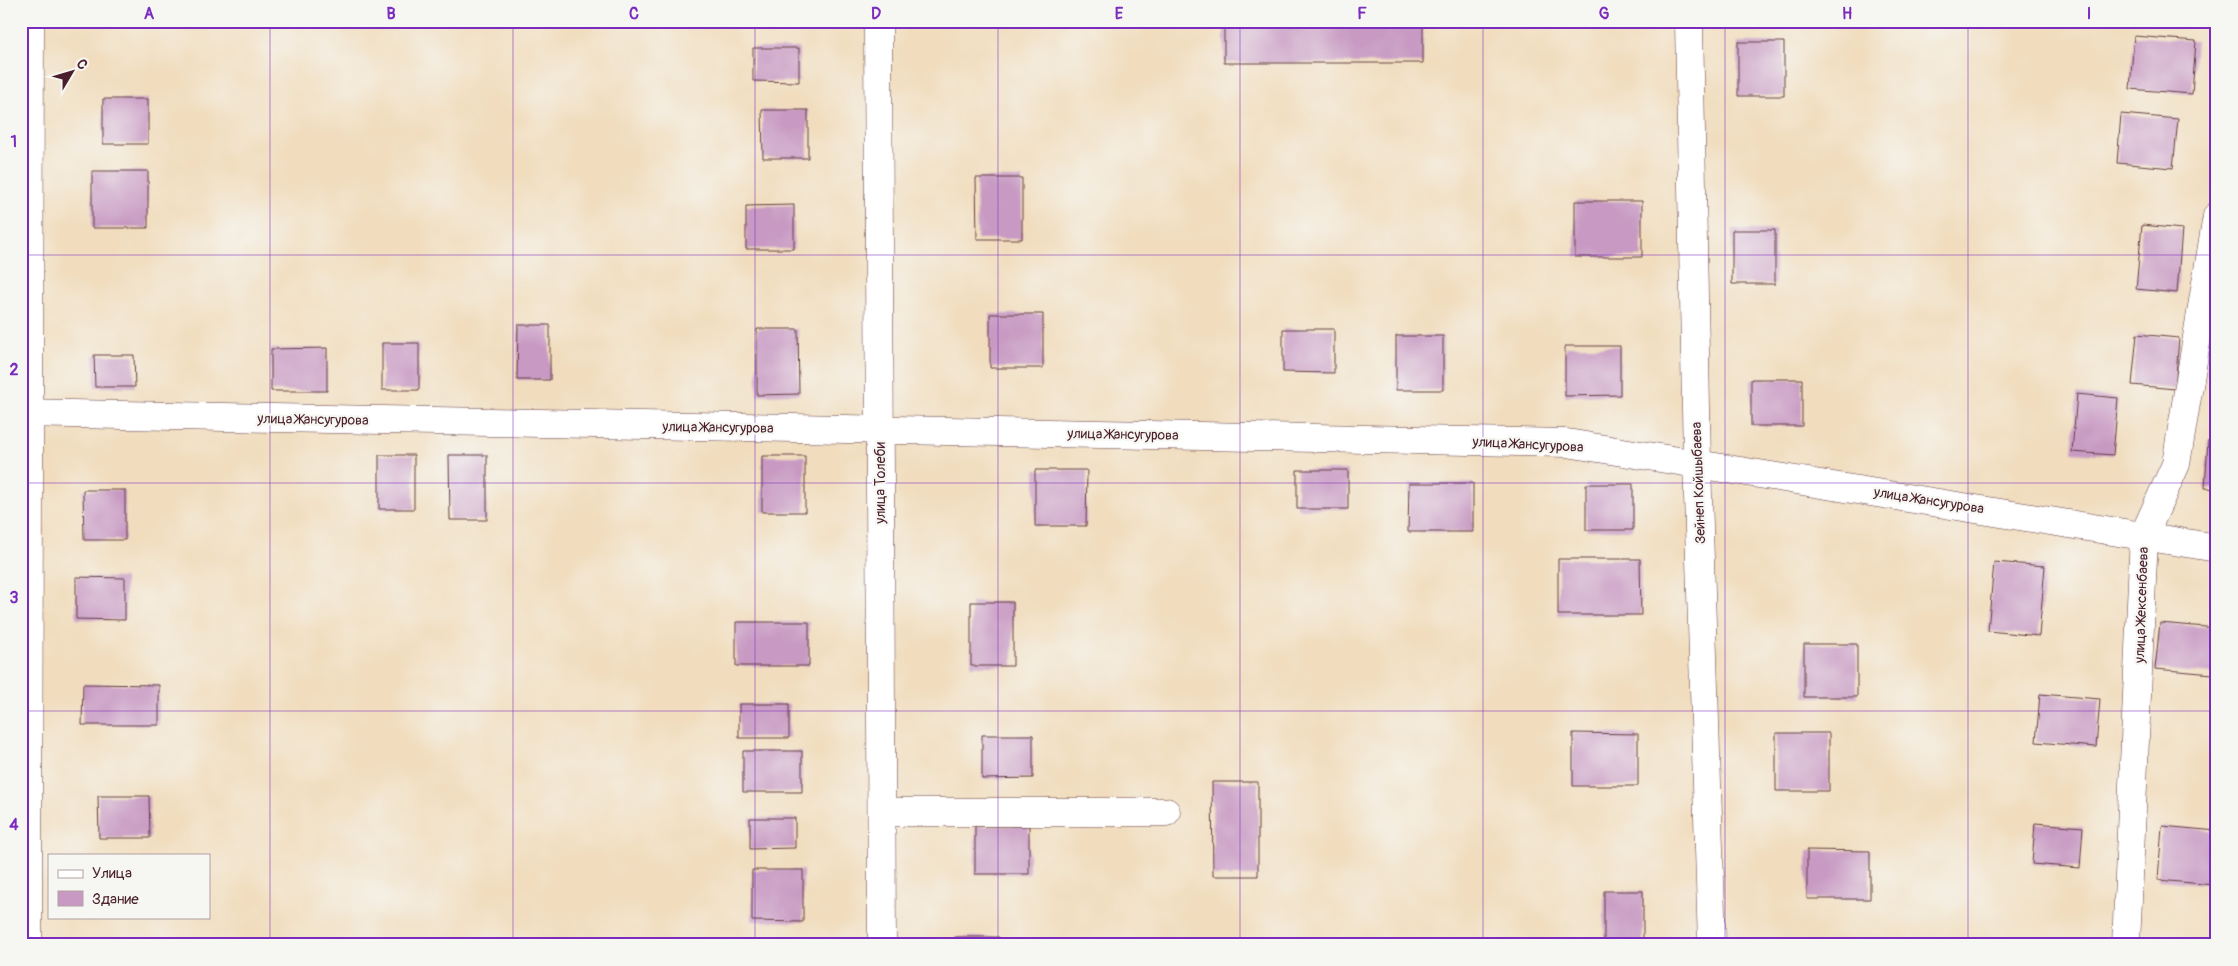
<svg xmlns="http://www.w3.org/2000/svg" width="2238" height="966" font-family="Pangolin,sans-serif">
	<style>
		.building { fill: #c89ac3 }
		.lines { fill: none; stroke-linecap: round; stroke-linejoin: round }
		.minor-casing { stroke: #633c41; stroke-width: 29 }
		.minor { stroke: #fff; stroke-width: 28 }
		.grid { fill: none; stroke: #7b2cbf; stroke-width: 1; stroke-opacity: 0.55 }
		.labels { text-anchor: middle; stroke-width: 4.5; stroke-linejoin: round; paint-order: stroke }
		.street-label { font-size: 14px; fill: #4a1f2b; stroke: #f6f6f2 }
		.neatline { fill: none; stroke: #7b2cbf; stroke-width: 2 }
		.grid-label { font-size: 16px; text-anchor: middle; font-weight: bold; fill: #7b2cbf }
	</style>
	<rect width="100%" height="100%" fill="#f6f6f2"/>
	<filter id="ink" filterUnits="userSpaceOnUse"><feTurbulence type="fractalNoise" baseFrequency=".02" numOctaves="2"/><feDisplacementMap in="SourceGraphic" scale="10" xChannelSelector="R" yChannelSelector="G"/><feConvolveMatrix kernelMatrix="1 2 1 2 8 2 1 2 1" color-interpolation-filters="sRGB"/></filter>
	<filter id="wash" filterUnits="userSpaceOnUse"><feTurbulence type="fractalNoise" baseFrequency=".0096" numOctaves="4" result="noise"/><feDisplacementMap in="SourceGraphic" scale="20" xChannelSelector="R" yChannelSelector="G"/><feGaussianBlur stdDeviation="1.12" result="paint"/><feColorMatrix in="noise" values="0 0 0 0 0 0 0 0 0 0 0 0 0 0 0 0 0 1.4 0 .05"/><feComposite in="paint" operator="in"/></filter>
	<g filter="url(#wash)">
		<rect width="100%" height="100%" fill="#f1ddbe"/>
		<g id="blocks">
			<path class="building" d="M1224,21H1423V63H1224Z
				M2134,36L2196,41L2192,94L2130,89Z
				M1738,42H1784V96H1738Z
				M753,48H799V82L753,81Z
				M103,99H148V144H103Z
				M762,110H808V158H763Z
				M2121,114L2178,119L2173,168L2117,163Z
				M92,171H148V228H92Z
				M976,178H1022V239H977Z
				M1575,201H1642V257H1575Z
				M794,205V249H746V206Z
				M2142,225L2182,229L2177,293L2136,289Z
				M1732,230H1775V284H1732Z
				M990,314H1043V368H990Z
				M518,325H550V380H517Z
				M757,329H798L799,394L757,395Z
				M1283,329H1334V373L1283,372Z
				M2137,334L2179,338L2175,389L2132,385Z
				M1396,336H1443V390H1396Z
				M382,343H419V390H382Z
				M1565,346H1620V395L1565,396Z
				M327,348V391H271V349Z
				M94,355H134L135,387H95Z
				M1751,379H1802V426H1751Z
				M2077,394L2118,398L2113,455L2072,452Z
				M2208,440H2217V489L2205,488Z
				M379,455H414V509H379Z
				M449,455H487V520H450Z
				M762,456H805V512H762Z
				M1035,470H1087L1086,526H1035Z
				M1297,470H1348V509H1297Z
				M1409,483H1473V532H1408Z
				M1586,484H1633V530H1586Z
				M83,490H125V540H84Z
				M1558,559H1640L1641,615H1558Z
				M1994,562L2045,566L2039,636L1988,631Z
				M76,577L125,578V620L76,619Z
				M971,602H1013V666H971Z
				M736,622H809V666H736Z
				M2160,623L2217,628L2213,674L2155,669Z
				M1804,644H1857V697H1804Z
				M83,684L159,685V725H82Z
				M2040,694L2100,699L2096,747L2036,742Z
				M739,704H789V738H739Z
				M1573,733L1638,734V786H1573Z
				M1776,733H1829V791H1776Z
				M982,735H1033V778L982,779Z
				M743,751H802V792H743Z
				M1212,782H1258V876H1213Z
				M98,796H149L150,838H99Z
				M750,818H795V848L750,849Z
				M2035,823L2083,827L2080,868L2032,864Z
				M975,826H1029V874H975Z
				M2162,826L2217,831L2214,885L2158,880Z
				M1807,850L1870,851V899H1807Z
				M752,870H803V922L752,921Z
				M1604,891H1643V944H1604Z
				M955,937H999V945H955Z"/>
		</g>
	</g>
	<g filter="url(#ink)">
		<use href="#blocks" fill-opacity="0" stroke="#633c41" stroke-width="1"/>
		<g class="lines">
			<defs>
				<path id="minor" d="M878,21L882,945
					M1689,21L1697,463L1712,945
					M21,413L1567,443L2217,548
					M882,812H1166
					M28,945L30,21
					M2126,945L2144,535L2176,464L2217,216"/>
			</defs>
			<use href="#minor" class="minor-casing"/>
			<use href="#minor" class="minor"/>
		</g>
	</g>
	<path class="grid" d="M270,21V945M513,21V945M755,21V945M998,21V945M1240,21V945M1483,21V945M1725,21V945M1968,21V945M21,255H2217M21,483H2217M21,711H2217"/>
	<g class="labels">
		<g class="street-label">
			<text transform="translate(313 419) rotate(1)" y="5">улица Жансугурова</text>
			<text transform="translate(718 427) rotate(1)" y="5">улица Жансугурова</text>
			<text transform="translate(1123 434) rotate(1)" y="5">улица Жансугурова</text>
			<text transform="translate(1528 444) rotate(3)" y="5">улица Жансугурова</text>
			<text transform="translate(880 483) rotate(-90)" y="5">улица Толеби</text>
			<text transform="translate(1698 483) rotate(-92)" y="5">Зейнеп Койшыбаева</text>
			<text transform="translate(1929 500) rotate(9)" y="5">улица Жансугурова</text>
			<text transform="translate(2141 605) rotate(-88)" y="5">улица Жексенбаева</text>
		</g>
	</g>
	<rect width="2238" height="966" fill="none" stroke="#f6f6f2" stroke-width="55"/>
	<rect x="48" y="854" width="162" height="65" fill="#f6f6f2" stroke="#b1a0a2"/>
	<rect x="58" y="870" width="25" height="8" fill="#ffffff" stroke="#b1a0a2"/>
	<text x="92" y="878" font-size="15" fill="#4a1f2b">Улица</text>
	<rect x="58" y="891" width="25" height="15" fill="#c89ac3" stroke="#b1a0a2"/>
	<text x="92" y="904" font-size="15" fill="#4a1f2b">Здание</text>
	<g transform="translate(72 72) rotate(52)" stroke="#f6f6f2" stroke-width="4" paint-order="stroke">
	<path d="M0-4L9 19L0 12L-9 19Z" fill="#4a1f2b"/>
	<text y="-8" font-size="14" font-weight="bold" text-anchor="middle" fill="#4a1f2b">С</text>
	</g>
	<rect x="28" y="28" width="2182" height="910" class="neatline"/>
	<g class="grid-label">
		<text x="149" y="19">A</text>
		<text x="391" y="19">B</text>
		<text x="634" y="19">C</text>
		<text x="876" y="19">D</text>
		<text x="1119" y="19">E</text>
		<text x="1362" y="19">F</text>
		<text x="1604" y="19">G</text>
		<text x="1847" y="19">H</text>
		<text x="2089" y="19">I</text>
		<text x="14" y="147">1</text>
		<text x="14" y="375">2</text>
		<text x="14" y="603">3</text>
		<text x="14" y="830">4</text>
	</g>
</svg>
